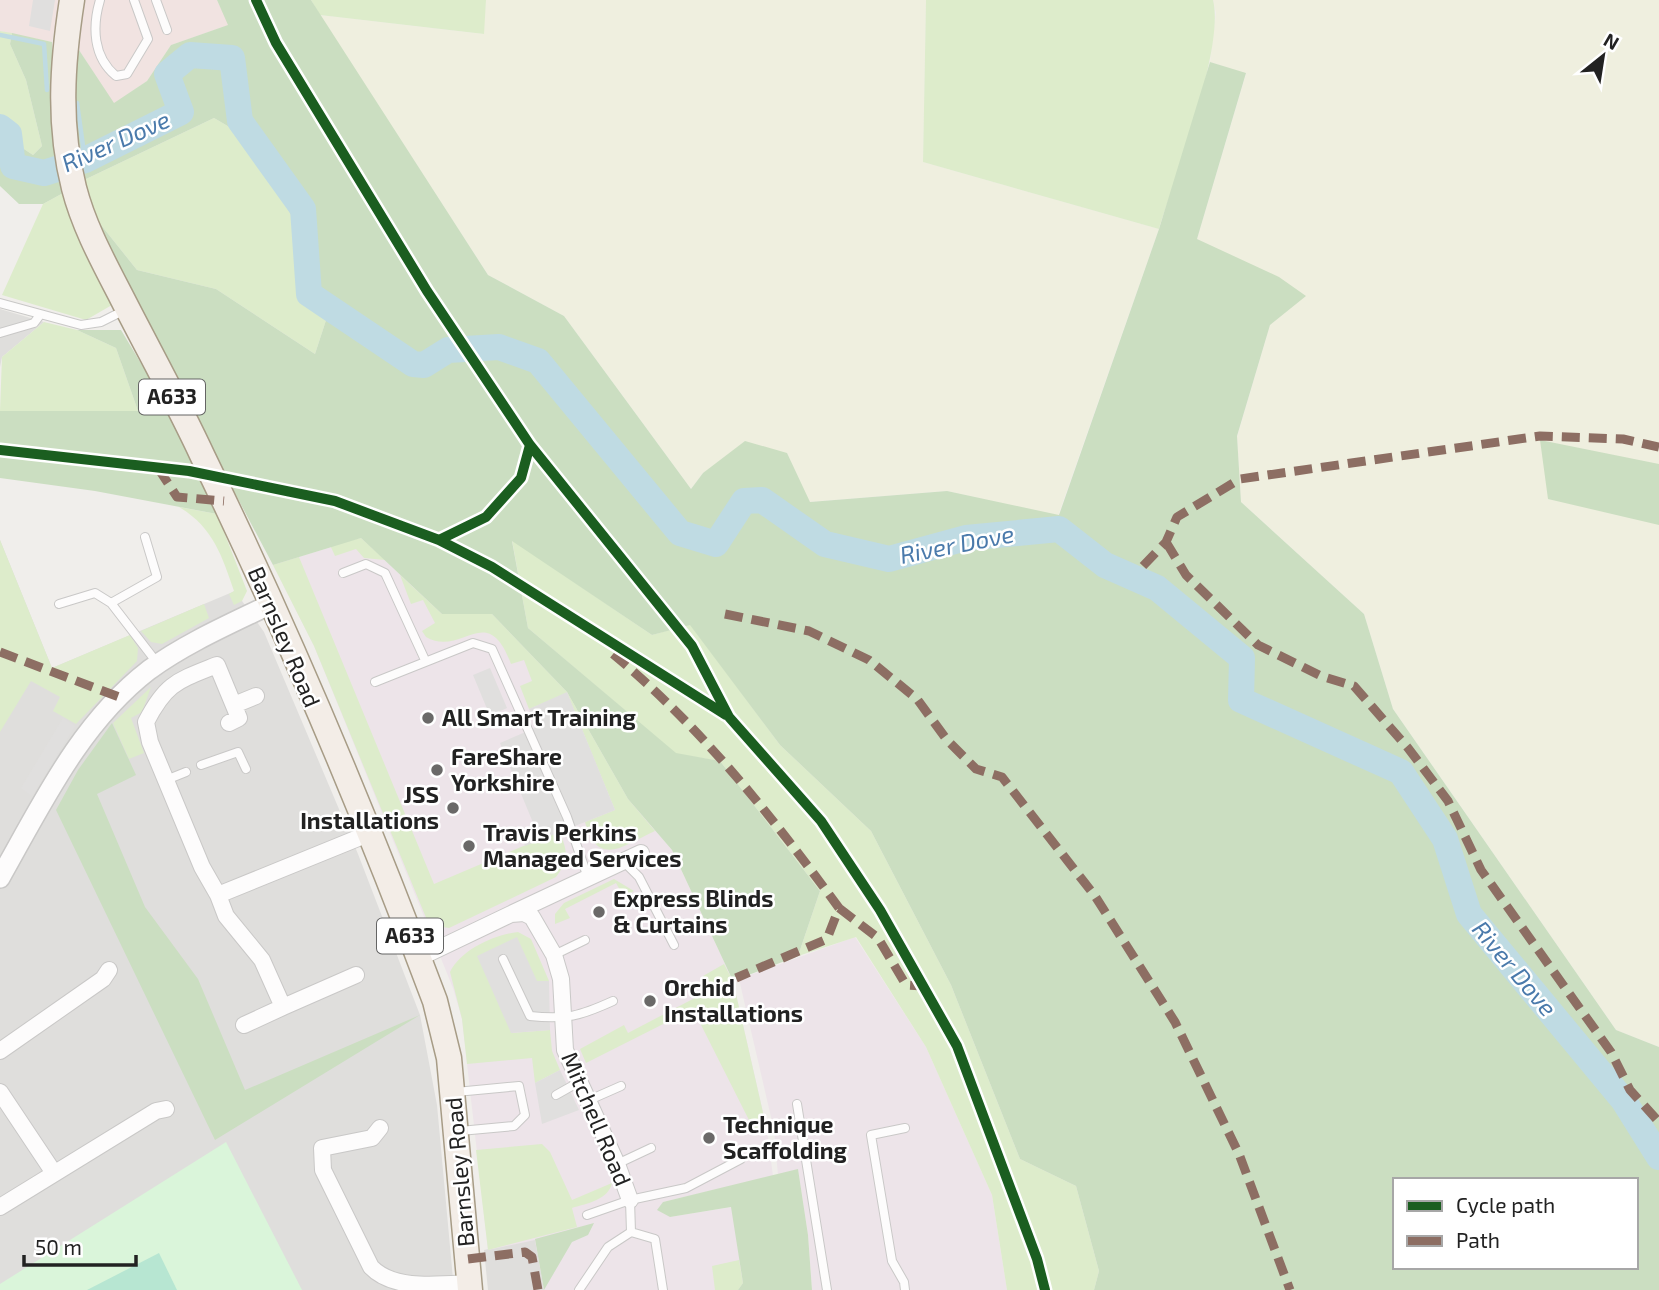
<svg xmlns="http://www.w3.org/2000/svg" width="1659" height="1290" font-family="'Exo 2',sans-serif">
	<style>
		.residential { fill: #dfdedc }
		.commercial { fill: #f1e3e1 }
		.industrial { fill: #ede4e9 }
		.farmland { fill: #efefdf }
		.grass { fill: #ddeccb }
		.forest { fill: #cbdec1; fill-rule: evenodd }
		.park { fill: #daf5da }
		.pitch { fill: #b7e6d2 }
		.parking { fill: #e0dfde }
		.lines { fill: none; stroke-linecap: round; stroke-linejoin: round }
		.stream { stroke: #bfdbe3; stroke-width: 4.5 }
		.river { stroke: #bfdbe3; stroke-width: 26 }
		.service-casing { stroke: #c9c8c7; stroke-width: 10 }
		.minor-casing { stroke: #c9c8c7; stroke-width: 18 }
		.tertiary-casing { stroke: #c9c8c7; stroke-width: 22 }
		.primary-casing { stroke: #a79c86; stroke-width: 27 }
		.service { stroke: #fdfcfc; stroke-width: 8 }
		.minor { stroke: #fdfcfc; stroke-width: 16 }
		.tertiary { stroke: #fdfcfc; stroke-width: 19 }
		.primary { stroke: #f3ede7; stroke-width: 24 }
		.quiet { stroke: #8d6e63; stroke-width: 9; stroke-dasharray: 18 9; stroke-linecap: butt }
		.cycleway-casing { stroke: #fff; stroke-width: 15 }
		.cycleway { stroke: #1b5e20; stroke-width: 10 }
		.poi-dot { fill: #6a6968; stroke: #fff; stroke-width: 2.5 }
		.labels { text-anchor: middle; stroke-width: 5; stroke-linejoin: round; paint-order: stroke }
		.shield { fill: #fff; stroke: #646464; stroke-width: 2 }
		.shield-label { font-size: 21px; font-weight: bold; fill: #222 }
		.street-label { font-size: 23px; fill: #222; stroke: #fff }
		.poi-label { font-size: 23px; font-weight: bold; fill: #222; stroke: #fff; text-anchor: start }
		.water-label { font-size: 24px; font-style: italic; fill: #4a7aab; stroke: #fff }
	</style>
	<rect width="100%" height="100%" fill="#f0eeeb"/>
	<path class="residential" d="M0,309L44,322L2,357L0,367Z
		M0,540L52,668L235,591L264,632L358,854L420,1015L437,1105L454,1290H0Z
		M535,1239L544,1290H488L484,1250Z"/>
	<path class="commercial" d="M0,0H60L52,42L0,31Z
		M84,0H217L229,25L171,45L147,81L114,104L75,44Z"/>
	<path class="industrial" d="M361,538L442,614H492L628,799L672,850L733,981L767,1130L773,1176L663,1202L670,1217L732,1207L743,1283L738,1290H544L535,1240L488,1250L462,1019L453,988L314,646L273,565Z
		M855,937L926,1047L992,1195L1007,1290H812L808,1235L798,1170L778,1175L774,1130L739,979Z"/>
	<path class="farmland" d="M486,0H926L923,162L1159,229L1058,516L947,491L809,502L787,453L703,473L691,489L564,316L488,275L320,15L483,34Z
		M1213,0H1659V1047L1616,1030L1393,709L1364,614L1241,502L1237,437L1270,325L1305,296L1197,239L1246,74L1210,62L1216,13Z"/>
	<path class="grass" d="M311,0H486L484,34L320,15Z
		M926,0H1213C1225,46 1175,178 1159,229L923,162Z
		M0,31L12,33L10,44L26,80L42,146L33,155L0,133Z
		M214,118L243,135L291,215L300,288L329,311L315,354L216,289L137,270L97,220L84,180Z
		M65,192L112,305L86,320L2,295L43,204Z
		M44,322L77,330L116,348L138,411H0L2,357Z
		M179,507L217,514L247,591L242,601L234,605L229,594L234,591C222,556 213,527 179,507Z
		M361,538L385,560L364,558L356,549L335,556L330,545Z
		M0,540L52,668L130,635L138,648L137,661L76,724L53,711L60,697L31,681L0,732Z
		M512,540L652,635L690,624L780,745L871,831L951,985L1020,1159L1076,1186L1099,1271L1094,1290H1007L992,1195L926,1047L856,937L798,956L820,891L720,761L676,754L528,628Z
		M299,557L434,884L559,831C568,851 569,860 556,877L449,928L436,926L427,920L314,646L273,565Z
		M400,575L442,614H492L567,692L628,799L655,831C624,845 598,869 585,822L615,810L567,693L529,709L520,686L532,681L524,660L511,664C487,599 462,658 426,637L422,631L435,623L423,600L411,604Z
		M204,604L209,618L162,644L151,642L141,631Z
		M151,687L142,712L131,718L144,753L129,759L113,723Z
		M614,879L634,891L624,897L616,883L565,909L570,918L555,924V914L564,903Z
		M518,932L531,939L549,981H538L511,1033L550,1030L552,1051L560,1070L535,1083L532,1058L467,1064L462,1019L450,972C461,950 493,935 518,932Z
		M724,964L733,981L767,1130L756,1134L693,1009L586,1063L580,1049L624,1025L628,1033L710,990L703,976Z
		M542,1144L550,1152L572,1200L612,1183C608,1200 588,1203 572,1208L577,1227L488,1250L476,1150Z
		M739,1260L743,1283L738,1290H715L712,1266Z"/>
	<path class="forest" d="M217,0H311L488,275L564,316L691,489L703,473L745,441L787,453L810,502L947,491L1059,515L1159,229L1210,62L1246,73L1197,239L1279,277L1306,296L1270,325L1237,436L1241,502L1364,614L1393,709L1616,1030L1659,1047V1290H1094L1099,1271L1076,1186L1020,1159L951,985L871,831L780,745L690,625L652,635L512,541L528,628L676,753L720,761L820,891L798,956L733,981L672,850L628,799L567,692L492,614H442L361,538L273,565L147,327L97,220L137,270L216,289L315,354L329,311L300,288L291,215L243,135L214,118L84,180L72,94L75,44L114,103L147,81L171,45L228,25ZM1395,1180H1636V1267H1395Z
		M12,33L52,42L53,114L65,192L43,204H19L0,186V133L33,155L42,146L26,80L10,44Z
		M77,330H121L169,410L217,514L95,491L0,478V411H138L116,348Z
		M1540,440L1659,464V525L1548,499Z
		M112,723L136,775L97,794L145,907L198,979L245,1090L420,1015L215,1140L56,810L78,770Z
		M798,1169L808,1235L812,1290H738L743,1283L731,1207L670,1217L657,1210L663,1202Z
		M594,1223L588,1235L572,1242L544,1290L535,1239Z"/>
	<path class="park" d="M226,1142L302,1290H0V1284Z"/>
	<path class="pitch" d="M159,1253L177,1290H87Z"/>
	<path class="parking" d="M33,0H55L50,31L29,26Z
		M490,668L507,708L490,716L473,675Z
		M567,692L615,810L525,846L521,832L534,825L500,743L537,727L529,709Z
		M63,718L75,726L32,796L21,788Z
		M517,937L537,981H549L550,1030L511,1033L477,956Z
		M560,1070L579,1110L542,1124L535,1083Z"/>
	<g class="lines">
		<path class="stream" d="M0,35L44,44L47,90
			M77,103L85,160"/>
		<path class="river" d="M0,127L9,134L13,166L44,173L85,160L181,112L167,74L190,55L232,58L240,121L303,209L309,294L413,364L424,365L448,350L499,347L538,361L680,533L716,544L744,501L762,500L825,544L889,559L966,538L1059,529L1105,565L1157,588L1242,658L1241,700L1401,772L1445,839L1469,914L1624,1101L1659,1157"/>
		<defs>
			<path id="service" d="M100,0C92,27 93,57 116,76L127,74L148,39L134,0
				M156,0L167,30
				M0,303L81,325L101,322L125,310
				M0,333L34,323L40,315
				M343,573L366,564L385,573L425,660
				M111,603L157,577L145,537
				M59,604L95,593L111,603L158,664
				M375,682L473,643L492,649L567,817L588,878
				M201,765L238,752L246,769
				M166,780L186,772
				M623,861L639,877L674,945
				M554,955L585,940
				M503,959L530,1016C566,1020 580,1016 613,1001
				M456,1092L519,1086L525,1115L514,1126L460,1131
				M556,1095L579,1082
				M587,1101L621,1086
				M797,1104L827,1290
				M905,1128L871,1135L892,1261L904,1282L905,1290
				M617,1164L651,1148
				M630,1200L631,1232
				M587,1215L630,1200L686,1188L741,1159
				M631,1232L655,1239L663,1290
				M579,1290L608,1247L631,1232"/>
			<path id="minor" d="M234,705L256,696
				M229,723L239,718L217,665C177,681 166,683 146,722L150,742L202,867L218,895L368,834
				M218,895L226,916L262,960L283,1007L356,975
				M513,913L641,853
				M419,958L511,914L524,913L532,917L554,955L561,979L565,1050L617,1164L630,1200
				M244,1025L283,1007
				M0,1051L103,979L109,970
				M0,1092L54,1173
				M380,1128L372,1138L322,1148L323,1170L371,1267C393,1290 435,1285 470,1283
				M0,1207L156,1111L166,1109"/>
			<path id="tertiary" d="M0,878C42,804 80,723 149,670C186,643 230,624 271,604"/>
			<path id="primary" d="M72,0C62,64 58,125 74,188C84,227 104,263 122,298C149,351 178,403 203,457C289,634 366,817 435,1001L449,1058L470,1290"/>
		</defs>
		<use href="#service" class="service-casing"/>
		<use href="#minor" class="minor-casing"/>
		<use href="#tertiary" class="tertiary-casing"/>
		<use href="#primary" class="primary-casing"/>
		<use href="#service" class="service"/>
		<use href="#minor" class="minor"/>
		<use href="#tertiary" class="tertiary"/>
		<use href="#primary" class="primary"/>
		<path class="quiet" d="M158,468L177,497L224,501
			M1166,542L1186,575L1258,645L1321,676L1354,686L1408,748L1448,801L1481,870L1611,1052L1630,1090L1659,1122
			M1143,566L1166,542L1177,517L1240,479L1540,436L1623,439L1659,447
			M725,614L809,631L869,660L917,699L947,740L976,769L1002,777L1095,896L1175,1022L1239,1154L1290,1290
			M0,652L119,697
			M613,654C701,727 772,816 839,908L827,939L736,978
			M839,908L878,938L906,985L923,986
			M468,1259L525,1252L532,1257L538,1290"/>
		<defs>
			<path id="cycleway" d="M256,0L276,43L427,291L530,445L692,646L729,717L821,821L880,910L957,1046L1037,1259L1045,1290
				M0,450L189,471L335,501L439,540L492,567L726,715
				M439,540L486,517L521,478L530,445"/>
		</defs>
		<use href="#cycleway" class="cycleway-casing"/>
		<use href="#cycleway" class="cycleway"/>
	</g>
	<g class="poi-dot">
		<circle cx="428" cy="718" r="7"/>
		<circle cx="437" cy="770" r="7"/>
		<circle cx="453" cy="808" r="7"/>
		<circle cx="469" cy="846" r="7"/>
		<circle cx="599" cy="912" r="7"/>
		<circle cx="650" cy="1001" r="7"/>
		<circle cx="709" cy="1138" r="7"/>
	</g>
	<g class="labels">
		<g class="shield">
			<rect x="139" y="379.5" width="66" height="35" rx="5"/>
			<rect x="377" y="918.5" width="66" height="35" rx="5"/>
		</g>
		<g class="shield-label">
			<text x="172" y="404">A633</text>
			<text x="410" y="943">A633</text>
		</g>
		<g class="street-label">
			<text transform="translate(284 637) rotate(67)" y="8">Barnsley Road</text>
			<text transform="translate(596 1119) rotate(67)" y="8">Mitchell Road</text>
			<text transform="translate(460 1172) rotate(-95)" y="8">Barnsley Road</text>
		</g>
		<g class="poi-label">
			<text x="442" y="726">All Smart Training</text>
			<text x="451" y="765">FareShare<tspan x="451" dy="26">Yorkshire</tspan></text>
			<text x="439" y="803" text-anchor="end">JSS<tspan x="439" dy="26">Installations</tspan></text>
			<text x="483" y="841">Travis Perkins<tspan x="483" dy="26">Managed Services</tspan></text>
			<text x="613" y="907">Express Blinds<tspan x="613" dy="26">&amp; Curtains</tspan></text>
			<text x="664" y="996">Orchid<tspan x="664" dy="26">Installations</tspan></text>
			<text x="723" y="1133">Technique<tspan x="723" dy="26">Scaffolding</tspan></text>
		</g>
		<g class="water-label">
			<text transform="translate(116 142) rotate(-24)" y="8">River Dove</text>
			<text transform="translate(957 545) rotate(-11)" y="8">River Dove</text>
			<text transform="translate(1514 969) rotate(50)" y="8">River Dove</text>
		</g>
	</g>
	<rect x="1393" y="1178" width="245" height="91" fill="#ffffff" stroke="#a7a7a7" stroke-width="2"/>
	<rect x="1407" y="1201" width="35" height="10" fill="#1b5e20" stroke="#a7a7a7" stroke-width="2"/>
	<text x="1456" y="1213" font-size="21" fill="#222222">Cycle path</text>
	<rect x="1407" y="1236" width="35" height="10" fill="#8d6e63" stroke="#a7a7a7" stroke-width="2"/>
	<text x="1456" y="1248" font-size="21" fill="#222222">Path</text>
	<g transform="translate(1603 56) rotate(30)" stroke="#ffffff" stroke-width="5" paint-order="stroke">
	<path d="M0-5L12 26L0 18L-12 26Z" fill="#222222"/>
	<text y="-10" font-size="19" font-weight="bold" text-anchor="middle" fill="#222222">N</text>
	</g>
	<path d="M24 1255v10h112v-10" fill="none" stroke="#222222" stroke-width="3.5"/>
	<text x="35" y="1255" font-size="21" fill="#222222" stroke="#ffffff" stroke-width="5" paint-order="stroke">50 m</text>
</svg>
